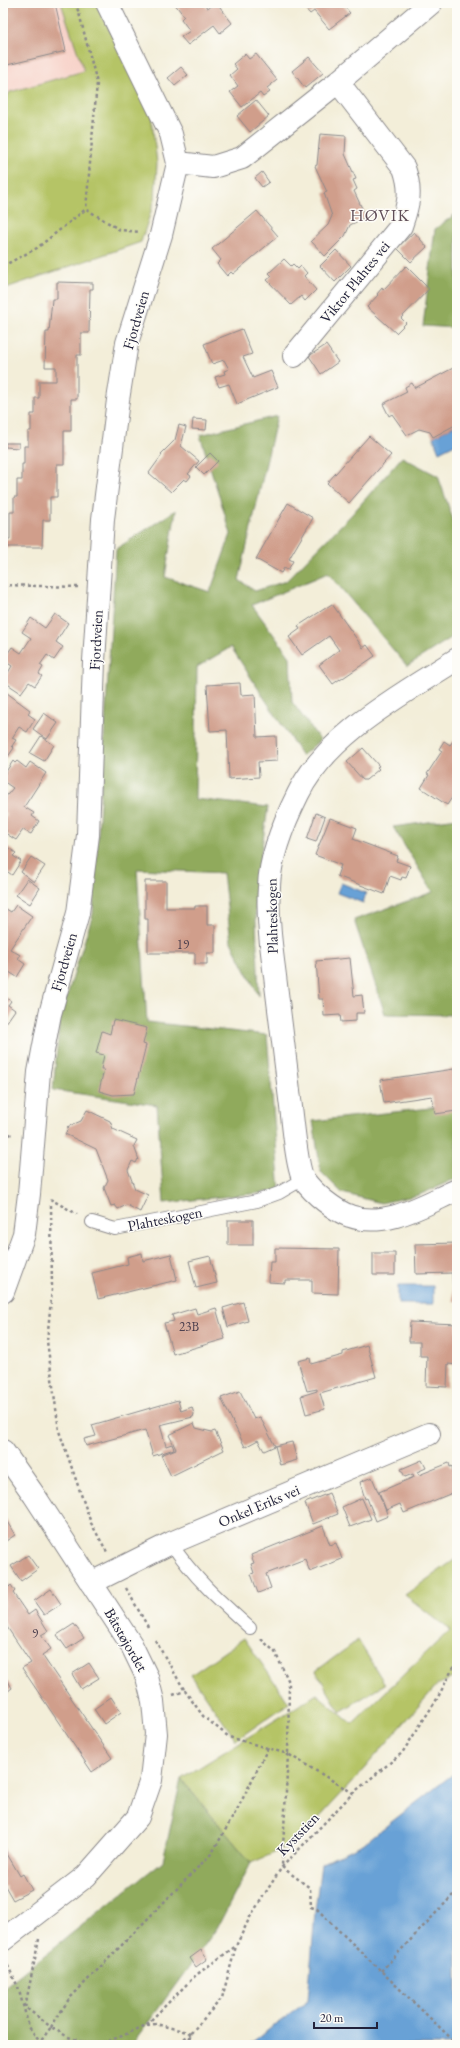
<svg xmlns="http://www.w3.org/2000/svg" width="460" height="2048" font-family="'EB Garamond',serif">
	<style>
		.built { fill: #f7d1c8 }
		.green { fill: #b5c466; stroke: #6c7350 }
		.forest { fill: #90aa5b; stroke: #59664b }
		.water { fill: #67a1d6; stroke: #446288 }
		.building { fill: #d09e8b }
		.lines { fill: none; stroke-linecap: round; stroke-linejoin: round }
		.service-casing { stroke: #8a888a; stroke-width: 14 }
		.minor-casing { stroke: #8a888a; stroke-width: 24 }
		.path { stroke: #8a888a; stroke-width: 2.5; stroke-dasharray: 3 3; stroke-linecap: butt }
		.service { stroke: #fff; stroke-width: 12 }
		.minor { stroke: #fff; stroke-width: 22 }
		.labels { text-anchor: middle; stroke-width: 3; stroke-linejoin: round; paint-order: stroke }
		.number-label { font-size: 13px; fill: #4e414f }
		.street-label { font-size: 15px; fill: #22223b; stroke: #fdfcf7 }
		.quarter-label { font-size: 17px; letter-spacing: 1px; fill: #5f4d57; stroke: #fdfcf7 }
	</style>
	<rect width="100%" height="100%" fill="#fdfcf7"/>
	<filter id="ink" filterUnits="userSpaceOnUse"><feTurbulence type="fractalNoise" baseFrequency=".025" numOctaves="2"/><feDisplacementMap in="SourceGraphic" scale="8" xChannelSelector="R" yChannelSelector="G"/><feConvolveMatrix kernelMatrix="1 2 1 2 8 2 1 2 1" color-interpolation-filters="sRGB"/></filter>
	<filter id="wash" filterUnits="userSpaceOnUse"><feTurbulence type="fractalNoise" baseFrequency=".012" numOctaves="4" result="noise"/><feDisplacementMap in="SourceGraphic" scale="16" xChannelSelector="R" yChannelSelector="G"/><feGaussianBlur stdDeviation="0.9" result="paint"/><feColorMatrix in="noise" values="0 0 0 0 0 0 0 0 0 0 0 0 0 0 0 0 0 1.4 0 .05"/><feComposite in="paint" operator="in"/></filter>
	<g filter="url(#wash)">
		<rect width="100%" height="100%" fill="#f3eed9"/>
		<path class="built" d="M3,3H61L84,71L10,92L3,103Z"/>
		<path class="green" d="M61,3H96L151,113L157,163L155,199L141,242L3,289V103L10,92L84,71Z
			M457,1558V1676L437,1685L356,1778L295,1844L251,1863L181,1779L317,1694L352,1724L450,1630L405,1595Z
			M244,1638L289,1703L236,1740L191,1675Z
			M358,1640L385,1684L340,1712L316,1671Z"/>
		<path class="forest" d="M457,213V328L423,326L435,229Z
			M277,416L239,580L255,591L286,581L353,513L402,457L438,476L457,531V634L407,666L328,573L252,605L290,657L292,702L320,740L302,756L231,647L197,667L195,799L268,807L255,894L259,996L231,942L223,873L137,869L147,1022L267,1035L280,1191L164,1203L157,1105L53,1090L60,1018L93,914L116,549L176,510L165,577L210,592L231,534L200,435Z
			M457,818V1015L385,1014L354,920L433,892L393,827Z
			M457,1105V1178L419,1195L381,1203L342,1193L321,1172L313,1121Z
			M181,1779L251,1863L217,1928L132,2045H3V1988L163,1861Z"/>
		<path class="water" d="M457,424V443L439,452L433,437Z
			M341,883L366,893L363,903L337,893Z
			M398,1286H433V1304H398Z
			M457,1771V2045H248L308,2001L315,1911L321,1864L363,1844Z"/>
		<g id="blocks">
			<path class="building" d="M3,3H55L66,51L3,66Z
				M174,3H204L207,8L217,3L232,23L220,33L214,25L188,45L181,37L190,31L181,19L184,16Z
				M304,3H344L342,4L350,13L329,29L314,11L310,14L302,5Z
				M245,54L249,59L256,54L277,80L267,88L270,92L263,97L260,93L242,107L230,92L238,86L230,75L237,69L233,64Z
				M309,57L323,73L305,88L292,71Z
				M181,67L188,75L175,86L168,78Z
				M256,100L269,116L250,132L237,116Z
				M320,134L346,136L345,154L356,179L353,180L357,189L354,191L366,217L350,225L345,236L325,256L311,241L328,225L332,216L324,193L327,192L315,166L317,165Z
				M262,172L269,182L262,187L255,178Z
				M257,211L278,236L233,274L231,272L227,276L217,264L221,260L212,249Z
				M414,232L427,247L411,262L397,248Z
				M336,250L351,266L335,282L320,266Z
				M284,259L291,266L293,264L298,269L301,266L307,273L304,276L316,290L305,301L301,296L291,305L267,280L272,276L269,273Z
				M406,266L429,289L401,318L406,323L396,333L367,307L378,295L377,294L382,288L383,290Z
				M57,282L93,283V289H90L89,333H81V355H77V399H71V431H64V464H57V497H50V520H43L42,547H4L5,539H10V512H14V497H17V480H22V464H24V446H28V431H31V414H35V398H39V381H56V367H45L46,332H49L52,299H57Z
				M242,329L252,354L243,357L253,378L271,371L278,387L237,404L229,384L219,387L215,377L225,374L224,371L229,369L224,360L212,364L204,344Z
				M326,345L338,362L321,374L309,356Z
				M457,366V424L433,437L430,432L419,429L407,435L392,414L389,416L383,404L407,392L405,387L412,383L415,388Z
				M193,419L207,420L206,430L192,429Z
				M179,425L186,427L181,446L199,461L188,474L191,476L187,481L184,479L171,492L149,473L162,455L161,454L175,440Z
				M369,436L391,455L349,503L327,483Z
				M5,443H19V448L5,447Z
				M210,453L218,461L204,475L196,467Z
				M288,503L313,518L289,559L293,561L288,570L284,568L281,573L256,559Z
				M332,604L363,648L367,645L375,656L340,680V679L333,684L319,665L339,650L329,636L302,655L289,637L300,629L298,626Z
				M55,614L68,623L56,642L63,647L54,660L47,655L40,665L43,667L39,674L42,676L35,686L29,682L21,693L3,681L12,666L3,660L12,647L21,653L31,638L22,632L31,618L45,628Z
				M240,683L241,695L255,694L257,737L276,736L277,761L258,762L259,777L229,779L227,730L210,731L207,685Z
				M3,690L30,710L28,714L35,719L27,732L19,727L12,738L16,740L12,746L14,748L7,758L3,755Z
				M44,713L58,723L47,739L33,729Z
				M41,736L54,745L44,761L30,753Z
				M444,741L450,745L453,741L457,744V790L447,805L421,788L429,775L427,774L442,751L439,749Z
				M363,748L379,766L377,767L379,769L366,780H363L347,762Z
				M13,761L15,763L17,761L26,768L30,762L46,773L24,807L34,813L32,816L39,821L31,834L23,830L16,840L5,833L7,831L3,829V820L7,814L3,811V800L13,788L3,781V776Z
				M316,813L325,817L316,842L307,839Z
				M330,818L357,828L353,839L398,856L396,861L410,866L406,878L402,877L401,880L390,876L384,894L337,876L341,865L315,855Z
				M3,842L5,843L4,845L16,853L13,856L21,861L12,875L5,870L3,872Z
				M31,857L45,866L34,882L21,872Z
				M27,879L40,888L30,904L16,895Z
				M145,881H166V908H195V906H207V925H215V953H207V964H195V953H148V919H145Z
				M16,905L32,916L10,949L20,955L18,959L25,964L17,977L9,972L3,981V907L11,912Z
				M350,958L354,996L362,995L364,1013H356V1021L341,1022L340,1015L324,1016L323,999H319L316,961Z
				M3,996L11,1001L8,1005L15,1010L6,1023L3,1021Z
				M113,1020L147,1028L143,1044L146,1045L134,1094L113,1095L99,1091L104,1069H101L104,1055L96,1053L102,1031L110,1034Z
				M454,1069L457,1090V1111L435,1114L432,1096L384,1103L380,1080Z
				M87,1110L110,1121L113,1129L137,1140L134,1146L139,1160L138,1159L136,1163L132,1161L128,1170L135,1189L148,1195L140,1212L127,1205L118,1209L115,1205L111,1206L104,1188L108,1180L96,1149L65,1134L69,1127H67L81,1121Z
				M228,1220H253V1245H228Z
				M457,1243V1301H453L452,1273L416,1274L415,1244Z
				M275,1248L339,1249L338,1294L312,1293V1280H285V1283L269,1282L270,1262H275Z
				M142,1253L143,1261L171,1254L177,1280L98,1299L92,1273L128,1264L127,1257Z
				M373,1253H395V1275H373Z
				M210,1256L217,1283L196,1288L189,1261Z
				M243,1302L248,1321L228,1327L223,1308Z
				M195,1308L197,1314L216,1308L225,1339L173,1354L164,1323L174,1321L172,1315Z
				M410,1322L457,1324V1365L448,1364L447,1387L426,1386L427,1356H420V1342H409Z
				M367,1345L376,1377L320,1393L325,1409L306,1414L301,1396L317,1391V1389L307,1391L298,1361L310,1358L311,1364L343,1355V1352Z
				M240,1391L254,1419L260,1417L275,1446L264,1451L258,1440L245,1447L221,1398Z
				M178,1400L181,1411L192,1407L194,1414L193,1417L160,1425L166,1446L172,1444L174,1449L153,1456L145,1430L86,1446L84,1439L96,1436L92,1425Z
				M194,1423L196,1428L212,1432L215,1431L224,1450L171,1476L161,1455L176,1449L169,1435Z
				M292,1442L297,1460L280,1465L275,1446Z
				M422,1460L426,1468L417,1472L419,1475L449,1463L450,1467L452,1466L457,1491L404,1513L400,1504L386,1510L379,1492L414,1477L413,1474L405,1477L401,1469Z
				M372,1477L388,1516L376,1521L367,1498L365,1499L360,1482Z
				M329,1493L338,1514L313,1524L305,1503Z
				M362,1498L371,1519L350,1527L342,1507Z
				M6,1520L15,1535L3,1543V1522Z
				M323,1526L330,1545L336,1543L342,1559L310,1572L305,1559L266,1574L271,1588L258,1593L251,1574L254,1573L251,1564L254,1563L251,1555Z
				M28,1555L38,1569L21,1581L11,1566Z
				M3,1577L9,1587L11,1585L15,1591L13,1593L28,1615L35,1610L48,1631L41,1635L51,1649L42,1655L112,1758L92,1772L22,1668L31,1663L3,1621Z
				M51,1589L61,1604L44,1615L34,1601Z
				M74,1624L84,1638L67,1649L57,1635Z
				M89,1663L99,1678L81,1689L72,1674Z
				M8,1681L12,1688L7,1692L3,1684Z
				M111,1697L121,1712L104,1724L94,1709Z
				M3,1847L20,1876L23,1874L32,1890L13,1900L5,1886L3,1887Z
				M201,1950L207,1959L196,1967L190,1958Z"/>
		</g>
	</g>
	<g filter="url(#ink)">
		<use href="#blocks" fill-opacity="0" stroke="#8a888a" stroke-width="1"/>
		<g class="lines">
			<defs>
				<path id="service" d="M92,1222L115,1229L257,1201L279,1193L303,1179
					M171,1543C192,1576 221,1602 250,1628"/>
				<path id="minor" d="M178,163L213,167L242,158L338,82L431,3
					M294,356L401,226C409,203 412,191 404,168L338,82
					M457,659C403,694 327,734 298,794C285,820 270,857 269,886C267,916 271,946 275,976C280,1020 286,1064 291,1107C293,1122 297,1170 304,1180C313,1193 335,1211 350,1216C386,1229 425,1204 457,1190
					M3,1292L24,1234L29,1194L39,1072L50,1014L78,913L88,835L94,661L103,519L118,400L127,343L161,235L178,163L171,134L107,3
					M3,1451L34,1495L131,1644L147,1677L153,1701L156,1734L151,1780L138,1817L86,1876L3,1940
					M91,1583L171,1543L429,1434"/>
			</defs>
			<use href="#service" class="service-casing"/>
			<use href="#minor" class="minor-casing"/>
			<path class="path" d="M75,3L79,13L97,83L86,209
				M3,266L37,248L86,209L120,230L140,232
				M3,585L78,587
				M3,1132L12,1135
				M50,1199L77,1214
				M51,1205L52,1289L47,1341L59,1431L91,1523L107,1552
				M126,1588L148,1627
				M261,1639L275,1652L289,1682L288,1754L353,1793
				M155,1640L185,1691
				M173,1695L185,1691L203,1716L229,1737L288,1754L282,1866
				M282,1867L310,1888L311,1907L317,1909L331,1923
				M330,1922L457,2044
				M39,1939L25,2007L51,2027L69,1999L212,1853L238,1808L268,1748
				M5,1960L18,1987L29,2027L42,2045
				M381,1971L454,1894L457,1898
				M147,2025L156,2024L191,2033
				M38,2045L51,2027L68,2037L91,2045
				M97,2045L122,2036L146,2025L196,1975L236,1946
				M174,2045L191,2034
				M188,2045L191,2033L222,1998L236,1946L250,1917L282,1867L353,1793L402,1753L437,1699L457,1660"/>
			<use href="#service" class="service"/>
			<use href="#minor" class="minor"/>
		</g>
	</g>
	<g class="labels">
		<g class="number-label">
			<text x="183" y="949">19</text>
			<text x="189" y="1331">23B</text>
			<text x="35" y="1638">9</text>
		</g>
		<g class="street-label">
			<text transform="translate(355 282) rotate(-51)" y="5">Viktor Plahtes vei</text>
			<text transform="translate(136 320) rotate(-74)" y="5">Fjordveien</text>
			<text transform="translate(96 640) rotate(-87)" y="5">Fjordveien</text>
			<text transform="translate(272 916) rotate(-91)" y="5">Plahteskogen</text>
			<text transform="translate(64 962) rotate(-74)" y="5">Fjordveien</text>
			<text transform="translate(165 1219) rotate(-11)" y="5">Plahteskogen</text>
			<text transform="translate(259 1506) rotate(-23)" y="5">Onkel Eriks vei</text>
			<text transform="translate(126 1640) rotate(60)" y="5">Båtstøjordet</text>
			<text transform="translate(298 1834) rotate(-46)" y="5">Kyststien</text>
		</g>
		<g class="quarter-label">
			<text x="380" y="221">HØVIK</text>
		</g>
	</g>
	<rect width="460" height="2048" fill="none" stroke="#fdfcf7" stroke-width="16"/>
	<path d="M314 2022v6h63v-6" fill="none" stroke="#22223b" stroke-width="2"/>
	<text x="320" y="2022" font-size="12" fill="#22223b" stroke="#fdfcf7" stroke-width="3" paint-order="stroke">20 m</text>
</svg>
